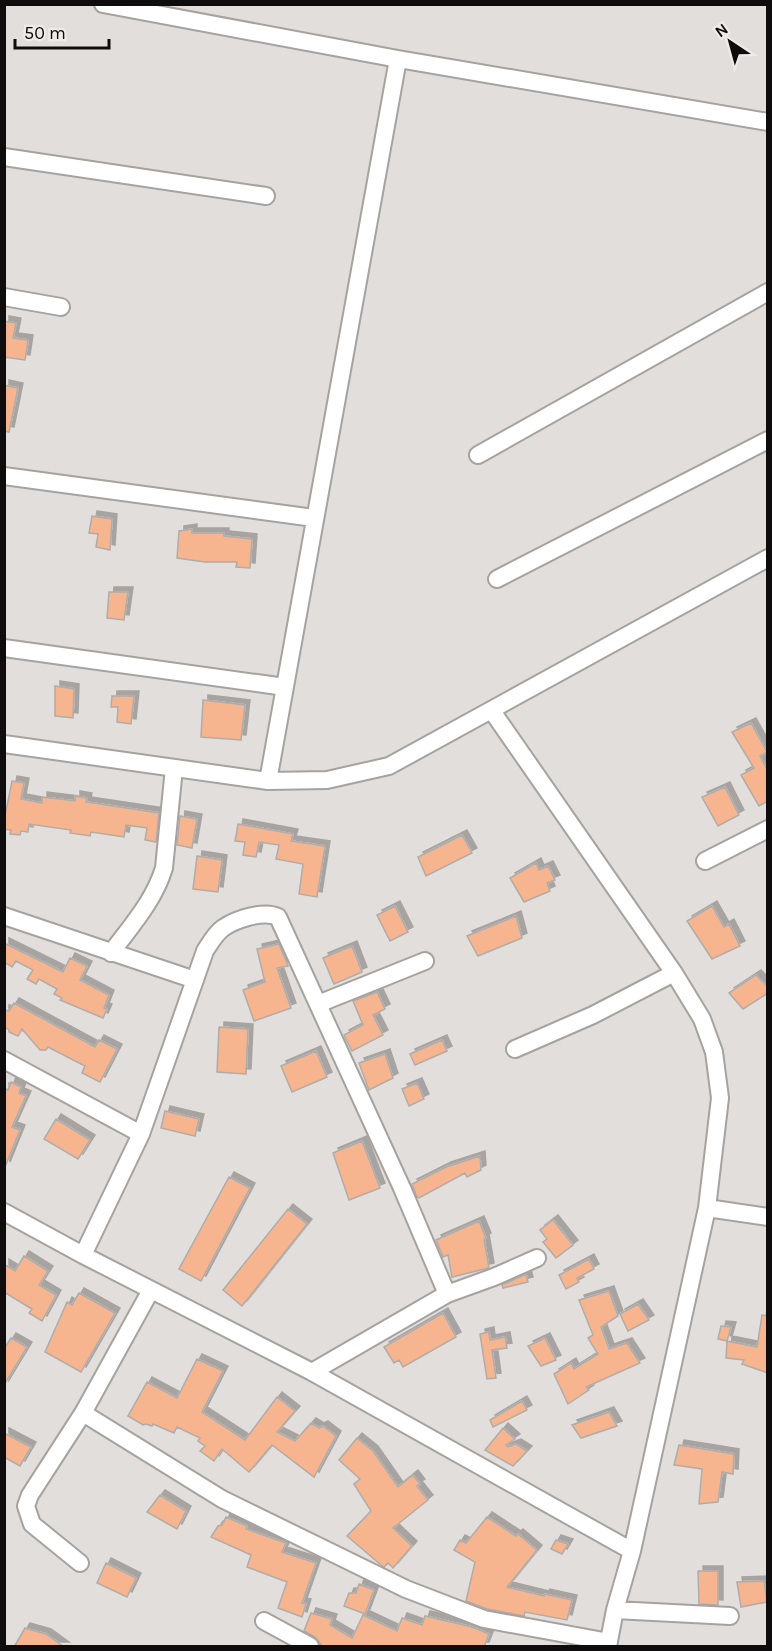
<svg xmlns="http://www.w3.org/2000/svg" width="772" height="1651" font-family="Karla,sans-serif">
	<style>
		.building { fill: #f7b58f; stroke: #b0acaa; stroke-width: 1.5; filter: url(#shadow) }
		.lines { fill: none; stroke-linecap: round; stroke-linejoin: round }
		.minor-casing { stroke: #a6a2a0; stroke-width: 20 }
		.minor { stroke: #fff; stroke-width: 16 }
	</style>
	<defs>
		<filter id="shadow"><feDropShadow dx="5" dy="-5" stdDeviation="0" flood-color="#0004"/></filter>
	</defs>
	<rect width="100%" height="100%" fill="#e2dedb"/>
	<path class="building" d="M4,321L16,323L13,338L28,340L25,360L4,357Z
		M4,385L18,388L9,432L4,431Z
		M92,516L112,519L110,550L96,547L98,534L89,533Z
		M192,529V533H224V536L252,539L250,568L236,567L237,562H205L177,558L179,531Z
		M109,592H128L124,620L107,618Z
		M55,686L74,689L73,718L55,716Z
		M112,696H134L131,724L117,722L118,707H111Z
		M203,700L245,705L241,740L201,737Z
		M751,723L767,752L760,756L768,771V801L759,806L741,775L754,768L732,732Z
		M12,781L24,783L21,799L42,803V797L75,801V796L87,798L86,802L159,813L156,842L145,840L147,828L126,825L124,837L91,832L90,836L70,833L71,830L29,824L28,832L21,831L20,835L10,834L11,830L4,829V821Z
		M725,787L739,815L718,826L702,797Z
		M180,816L197,819L192,848L177,845Z
		M238,824L293,834L291,841L325,846L317,897L299,894L303,864L276,859L279,845L259,842L256,857L243,855L245,842L235,841Z
		M462,835L472,853L426,876L418,857Z
		M197,856L222,860L218,892L193,889Z
		M536,863L539,870L548,866L555,880L547,883L550,891L524,902L510,878Z
		M395,906L408,932L390,941L377,915Z
		M712,906L724,927L729,924L740,946L712,959L687,921Z
		M516,916L522,938L478,956L467,936Z
		M4,943L63,972L70,958L87,966L80,980L109,995L104,1008L107,1009L103,1018L60,1000L62,998L54,994L57,989L39,979L36,984L27,979L33,970L16,961L12,967L4,962Z
		M279,944L288,966L277,968L291,1008L254,1021L243,990L265,982L257,949Z
		M352,946L362,972L334,984L323,958Z
		M756,975L768,987V993L743,1009L729,993Z
		M377,992L385,1009L373,1015L383,1035L352,1051L344,1035L363,1025L353,1001Z
		M14,1003L95,1047L99,1040L117,1049L100,1082L82,1073L85,1066L48,1047L46,1050H40L22,1029L18,1036L9,1032V1030L4,1026V1010L9,1011Z
		M219,1027L248,1029L246,1074L217,1072Z
		M442,1040L447,1051L415,1065L410,1054Z
		M316,1051L327,1077L292,1092L281,1066Z
		M385,1054L393,1078L369,1090L359,1063Z
		M11,1082L21,1087L19,1093L26,1096L12,1127L20,1130L5,1167L4,1088L8,1090Z
		M417,1083L424,1099L409,1106L402,1089Z
		M165,1111L199,1119L195,1136L161,1128Z
		M56,1119L90,1140L78,1159L44,1139Z
		M362,1141L380,1188L349,1200L333,1153Z
		M480,1156L481,1170L467,1177L465,1173L419,1198L417,1197L412,1184L446,1167Z
		M229,1177L250,1188L201,1281L179,1269Z
		M288,1209L307,1224L242,1306L223,1290Z
		M553,1220L573,1245L556,1258L543,1242L547,1239L540,1230Z
		M479,1221L486,1238L484,1239L489,1268L452,1277L448,1255L443,1257L436,1240Z
		M24,1256L48,1271L39,1285L56,1295L42,1321L29,1313L32,1309L4,1292V1264L15,1271Z
		M589,1259L594,1269L577,1278L579,1282L566,1289L559,1275Z
		M526,1274L528,1282L503,1288L502,1285Z
		M609,1291L618,1316L601,1327L609,1349L627,1343L640,1363L586,1387L589,1390L568,1404L554,1374L571,1363L574,1369L598,1354L588,1338L593,1335L579,1300Z
		M79,1293L115,1313L81,1372L45,1352L67,1302L72,1305Z
		M638,1304L649,1320L628,1331L620,1314Z
		M443,1313L456,1337L403,1367L399,1360L394,1363L384,1347Z
		M762,1315L768,1316V1373L742,1364L744,1360L726,1358L727,1341L757,1347Z
		M721,1326L731,1327L727,1341L718,1339Z
		M489,1332L490,1340L505,1337L507,1348L492,1350L496,1378L487,1379L480,1334Z
		M11,1338L27,1347L4,1385V1349Z
		M545,1338L556,1360L541,1366L528,1346Z
		M197,1359L223,1371L202,1412L245,1440L277,1397L295,1411L277,1432L295,1441L311,1423L319,1428L323,1426L336,1436L314,1477L272,1445L249,1472L222,1449L214,1461L200,1451L205,1446L198,1441L200,1438L177,1427L174,1433L153,1424L152,1426L146,1424L143,1425L128,1416L147,1382L177,1398Z
		M522,1401L527,1410L493,1427L490,1420Z
		M609,1412L617,1426L581,1438L572,1425Z
		M503,1428L515,1439L506,1445L508,1447L516,1444L527,1451L513,1466L485,1450Z
		M4,1433L31,1447L20,1466L4,1457Z
		M357,1438L373,1451L398,1487L413,1475L420,1484L417,1486L428,1500L393,1528L412,1546L393,1568L388,1563L384,1567L381,1565L347,1536L371,1511L354,1484L360,1479L339,1460Z
		M679,1445L734,1454L733,1474L722,1472L718,1502L699,1504L702,1469L674,1465Z
		M160,1495L186,1511L177,1529L147,1512Z
		M226,1517L247,1526L246,1529L286,1543L282,1552L316,1563L302,1603L306,1604L302,1617L278,1608L287,1582L247,1567L251,1555L211,1537L218,1526L222,1525Z
		M487,1517L516,1536L518,1534L537,1550L507,1587L544,1596L545,1594L572,1600L567,1620L525,1612L524,1616L487,1609L466,1601L475,1562L454,1550L460,1540L466,1543Z
		M556,1540L568,1544L562,1554L551,1549Z
		M106,1563L136,1578L127,1597L97,1583Z
		M698,1571H718V1605L699,1604Z
		M764,1581L767,1602L741,1607L737,1582Z
		M359,1584L374,1590L365,1614L344,1606L349,1593H356Z
		M311,1613L332,1619L330,1625L352,1638L363,1615L397,1631L402,1618L422,1625L425,1616L472,1627L489,1634L484,1647H323L315,1637L304,1631Z
		M25,1628L46,1634L64,1647H14Z"/>
	<g class="lines">
		<defs>
			<path id="minor" d="M103,4L398,59L768,122
				M4,157L266,196
				M4,297L61,307
				M478,455L768,292
				M4,476L314,518
				M497,579L768,440
				M4,648L285,687
				M492,711L674,973L702,1019L714,1052L720,1098L707,1208L632,1551L615,1610L608,1646
				M4,744L268,781L327,780L389,766L768,558
				M268,781L398,59
				M705,861L768,829
				M4,916L195,980
				M111,953C131,926 154,901 164,868L174,768
				M318,1004L425,961
				M515,1049L593,1015L674,973
				M4,1060L141,1134
				M707,1208L768,1217
				M4,1212L83,1255L312,1372L632,1551
				M83,1255L141,1134L205,951C210,943 215,934 223,928C236,919 264,910 278,917L402,1188L447,1294
				M312,1372L447,1294L494,1277L537,1258
				M83,1413L222,1499L406,1589L484,1619L609,1642
				M80,1563L32,1524L26,1506L30,1495L83,1413L151,1290
				M615,1610L730,1616
				M264,1621L310,1646"/>
		</defs>
		<use href="#minor" class="minor-casing"/>
		<use href="#minor" class="minor"/>
	</g>
	<rect width="772" height="1651" fill="none" stroke="#0e0c0c" stroke-width="12"/>
	<g transform="translate(730 42) rotate(324)" stroke="#efebe8" stroke-width="4.5" paint-order="stroke">
	<path d="M0-4.5L10 22L0 15L-10 22Z" fill="#0e0c0c"/>
	<text y="-9" font-size="16" font-weight="bold" text-anchor="middle" fill="#0e0c0c">N</text>
	</g>
	<path d="M15 39v9h94v-9" fill="none" stroke="#0e0c0c" stroke-width="3"/>
	<text x="24" y="39" font-size="18" fill="#0e0c0c" stroke="#efebe8" stroke-width="4.5" paint-order="stroke">50 m</text>
</svg>
